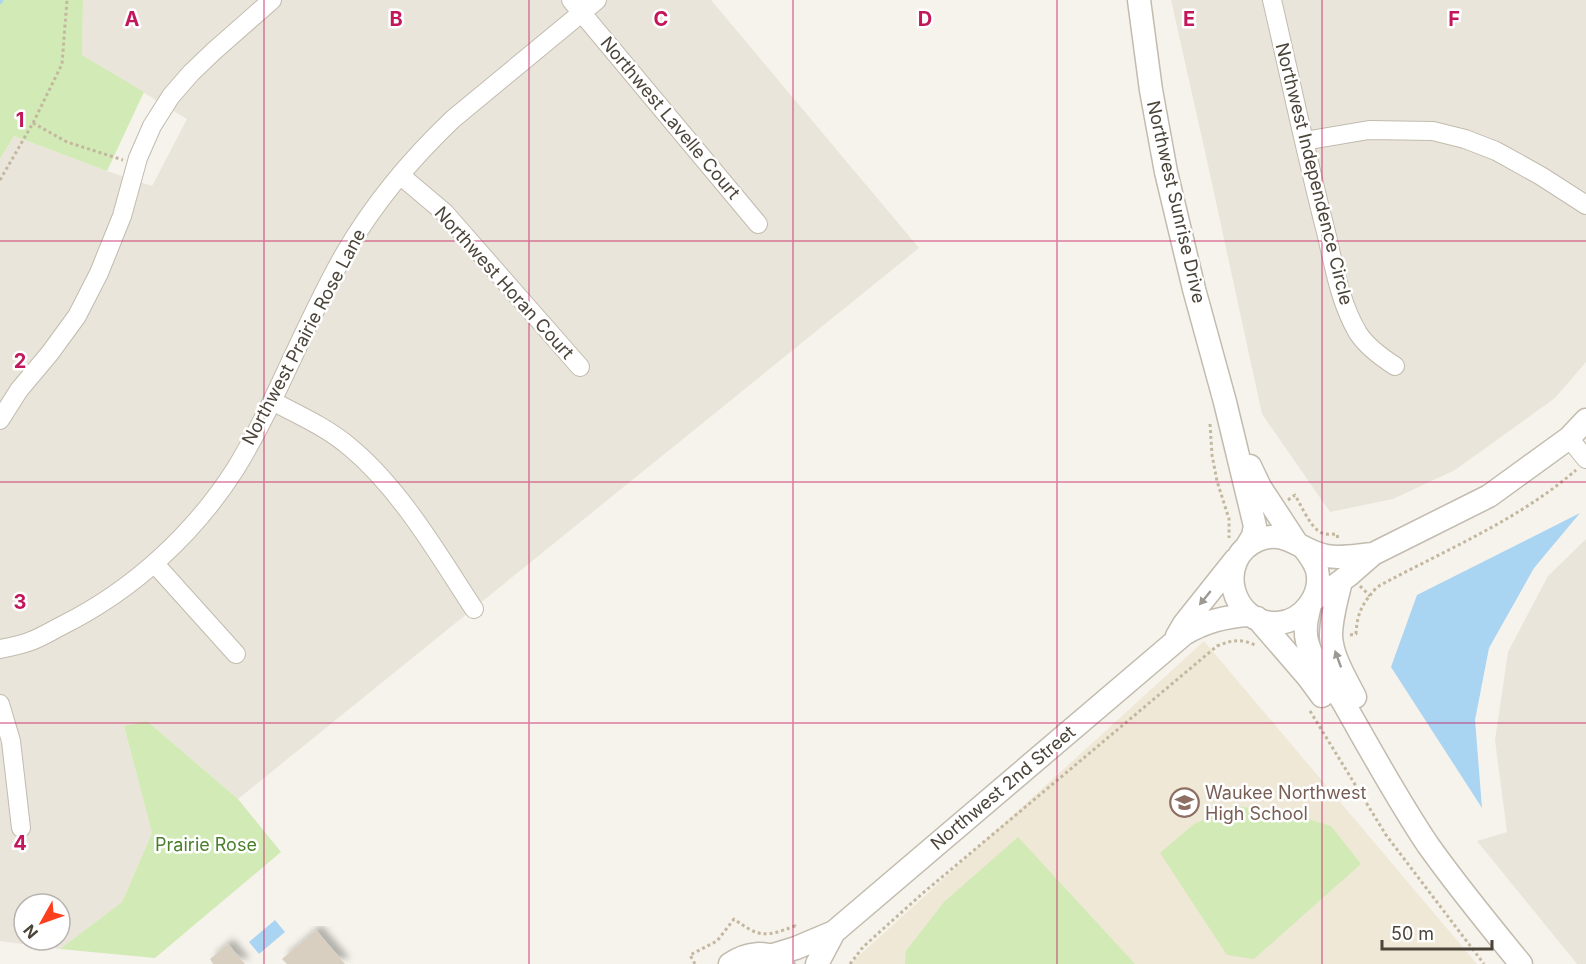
<svg xmlns="http://www.w3.org/2000/svg" width="1586" height="964" font-family="Inter,sans-serif">
	<style>
		.residential { fill: #eae5da; fill-rule: evenodd }
		.education { fill: #efe8d6 }
		.green { fill: #d2eab5 }
		.water { fill: #a9d4f2 }
		.lines { fill: none; stroke-linecap: round; stroke-linejoin: round }
		.stream { stroke: #a9d4f2; stroke-width: 4.5 }
		.building { fill: #d8cfc1; filter: url(#shadow) }
		.minor-casing { stroke: #c2bbae; stroke-width: 20 }
		.tertiary-casing { stroke: #c2bbae; stroke-width: 25 }
		.path { stroke: #c4b79f; stroke-width: 3; stroke-dasharray: 3 3; stroke-linecap: butt }
		.minor { stroke: #fff; stroke-width: 18 }
		.tertiary { stroke: #fff; stroke-width: 22 }
		.oneway { fill: #9c9892 }
		.grid { fill: none; stroke: #c2185b; stroke-width: 1.5; stroke-opacity: 0.55 }
		.labels { text-anchor: middle; stroke-width: 5; stroke-linejoin: round; paint-order: stroke }
		.street-label { font-size: 18px; fill: #4b4439; stroke: #fff }
		.education-label { font-size: 18px; fill: #785e54; stroke: #fff; text-anchor: start }
		.park-label { font-size: 18px; fill: #4a7f2a; stroke: #fff }
		.grid-label { font-size: 20px; text-anchor: middle; font-weight: bold; fill: #c2185b; stroke: #fff; stroke-width: 5; stroke-linejoin: round; paint-order: stroke }
	</style>
	<defs>
		<filter id="shadow"><feDropShadow dx="5.5" dy="-5.5" stdDeviation="3" flood-color="#0004"/></filter>
	</defs>
	<rect width="100%" height="100%" fill="#f6f3ec"/>
	<path class="residential" d="M83,0H711L919,248L238,799L147,721L124,726L152,833L122,902L60,949L0,941V159L14,136L107,171L152,186L187,119L82,55ZM24,904H60V940H24Z
		M1171,0H1586V362L1555,398L1455,470L1393,499L1330,512L1262,414L1208,165Z
		M1586,539V964H1577L1477,841L1507,832L1495,740L1508,652L1548,576Z"/>
	<path class="education" d="M1204,641L1477,964H850Z"/>
	<path class="green" d="M0,0H83L82,55L144,92L107,171L14,136L0,159Z
		M147,721L238,799L281,852L155,958L60,949L122,902L152,833L124,726Z
		M1234,806L1285,812L1331,826L1361,864L1254,959L1227,955L1160,853L1194,824Z
		M1018,837L1135,964H905L906,951L944,902Z"/>
	<path class="water" d="M1580,513L1534,568L1489,648L1475,720L1482,808L1391,667L1417,595Z
		M275,920L285,932L259,954L249,942Z"/>
	<g class="lines">
		<path class="stream" d="M0,2L1,0"/>
	</g>
	<path class="building" d="M316,930L345,964H287L282,959Z
		M228,944L245,964H213L210,959Z"/>
	<g class="lines">
		<defs>
			<path id="minor" d="M571,0L758,224
				M1272,0C1290,77 1306,155 1326,232C1334,266 1340,303 1358,333C1367,347 1381,357 1395,366
				M1304,141L1369,130L1433,131L1465,139L1496,151L1541,176L1586,205
				M400,175L445,213L580,367
				M272,401C299,415 328,428 351,448C401,490 438,554 474,609
				M0,420L19,390L50,353L77,316L99,273L122,216L138,158L152,126L171,96L191,73L214,51L272,0
				M1569,438L1586,459
				M155,564L236,654
				M0,649C10,647 21,645 31,641C42,637 53,630 63,625C133,590 194,534 236,468C278,399 305,322 345,253C374,203 411,159 453,119L597,0
				M0,704L11,741L21,828"/>
			<path id="tertiary" d="M1139,0L1151,90L1166,172L1194,289L1225,402L1255,526L1253,536L1247,546
				M1250,466L1260,487L1296,542
				M1303,547C1309,554 1314,561 1317,570C1323,595 1303,621 1278,623C1231,626 1214,559 1258,540C1286,528 1301,552 1327,556C1341,559 1358,555 1373,554
				M1341,581C1337,599 1331,617 1331,636C1332,657 1346,679 1355,697
				M1313,600L1329,590L1349,575L1373,554L1489,496L1569,438L1586,420
				M1310,605C1307,617 1304,629 1307,641C1312,663 1331,681 1342,700C1370,749 1397,799 1428,845C1457,886 1489,925 1521,964
				M1257,618L1308,677L1322,696
				M1177,636L1184,624L1235,560
				M770,956L796,948L834,932L1184,634C1204,622 1227,616 1250,615
				M730,964C746,953 767,949 783,963
				M817,964L834,932"/>
		</defs>
		<use href="#minor" class="minor-casing"/>
		<use href="#tertiary" class="tertiary-casing"/>
		<path class="path" d="M33,123L67,142L123,160
			M0,180L33,123L62,64L67,0
			M1210,424L1212,455L1217,481L1229,519V538
			M1288,500L1295,495C1301,505 1311,529 1322,533C1326,535 1332,534 1337,534L1338,540
			M1360,586L1370,596
			M1350,635L1356,634C1357,612 1363,603 1377,587C1443,551 1519,520 1576,470
			M1310,711L1386,835L1484,964
			M695,964L690,955L717,941L734,919C760,938 765,937 795,926L796,929
			M850,964L863,947L923,893L1217,646C1232,640 1241,638 1257,646"/>
		<use href="#minor" class="minor"/>
		<use href="#tertiary" class="tertiary"/>
	</g>
	<defs><path id="oneway-solid" d="M-6-.8H1V-3.2L6.5 0L1 3.2V.8H-6Z" transform="scale(1.5)"/></defs>
	<g class="oneway">
		<use href="#oneway-solid" transform="translate(1205 598) rotate(129)"/>
		<use href="#oneway-solid" transform="translate(1338 659) rotate(-110)"/>
	</g>
	<path class="grid" d="M264,0V964M529,0V964M793,0V964M1057,0V964M1322,0V964M0,241H1586M0,482H1586M0,723H1586"/>
	<defs>
		<symbol id="school-ring" viewBox="-11 -11 22 22"><circle r="9.5" fill="#fff" stroke="#8d6e63" stroke-width="1.5"/><path d="M0-5L7-2L0 1L-7-2ZM-4 1L0 2.5L4 1V4Q0 6-4 4Z" fill="#8d6e63"/></symbol>
	</defs>
	<g fill-rule="evenodd">
		<use href="#school-ring" x="1168" y="786" width="33" height="33"/>
	</g>
	<g class="labels">
		<g class="street-label">
			<text transform="translate(670 118) rotate(50)" y="6">Northwest Lavelle Court</text>
			<text transform="translate(1314 174) rotate(76)" y="6">Northwest Independence Circle</text>
			<text transform="translate(1176 202) rotate(77)" y="6">Northwest Sunrise Drive</text>
			<text transform="translate(504 283) rotate(48)" y="6">Northwest Horan Court</text>
			<text transform="translate(304 337) rotate(-62)" y="6">Northwest Prairie Rose Lane</text>
			<text transform="translate(1003 788) rotate(-40)" y="6">Northwest 2nd Street</text>
		</g>
		<g class="education-label">
			<text x="1205" y="799">Waukee Northwest<tspan x="1205" dy="21">High School</tspan></text>
		</g>
		<g class="park-label">
			<text x="206" y="851">Prairie Rose</text>
		</g>
	</g>
	<g class="grid-label">
		<text x="132" y="26">A</text>
		<text x="396" y="26">B</text>
		<text x="661" y="26">C</text>
		<text x="925" y="26">D</text>
		<text x="1189" y="26">E</text>
		<text x="1454" y="26">F</text>
		<text x="20" y="127">1</text>
		<text x="20" y="368">2</text>
		<text x="20" y="609">3</text>
		<text x="20" y="850">4</text>
	</g>
	<g transform="translate(42 922) rotate(230)"><circle r="28" fill="#ffffff" stroke="#b7b4b0" stroke-width="1.5"/>
	<path d="M0-4.5L10 22L0 15L-10 22Z" fill="#fc3f1d"/>
	<text y="-9" font-size="16" font-weight="bold" text-anchor="middle" fill="#4b4439">N</text>
	</g>
	<path d="M1382 940v9h110v-9" fill="none" stroke="#4b4439" stroke-width="3"/>
	<text x="1391" y="940" font-size="18" fill="#4b4439" stroke="#ffffff" stroke-width="4.5" paint-order="stroke">50 m</text>
</svg>
